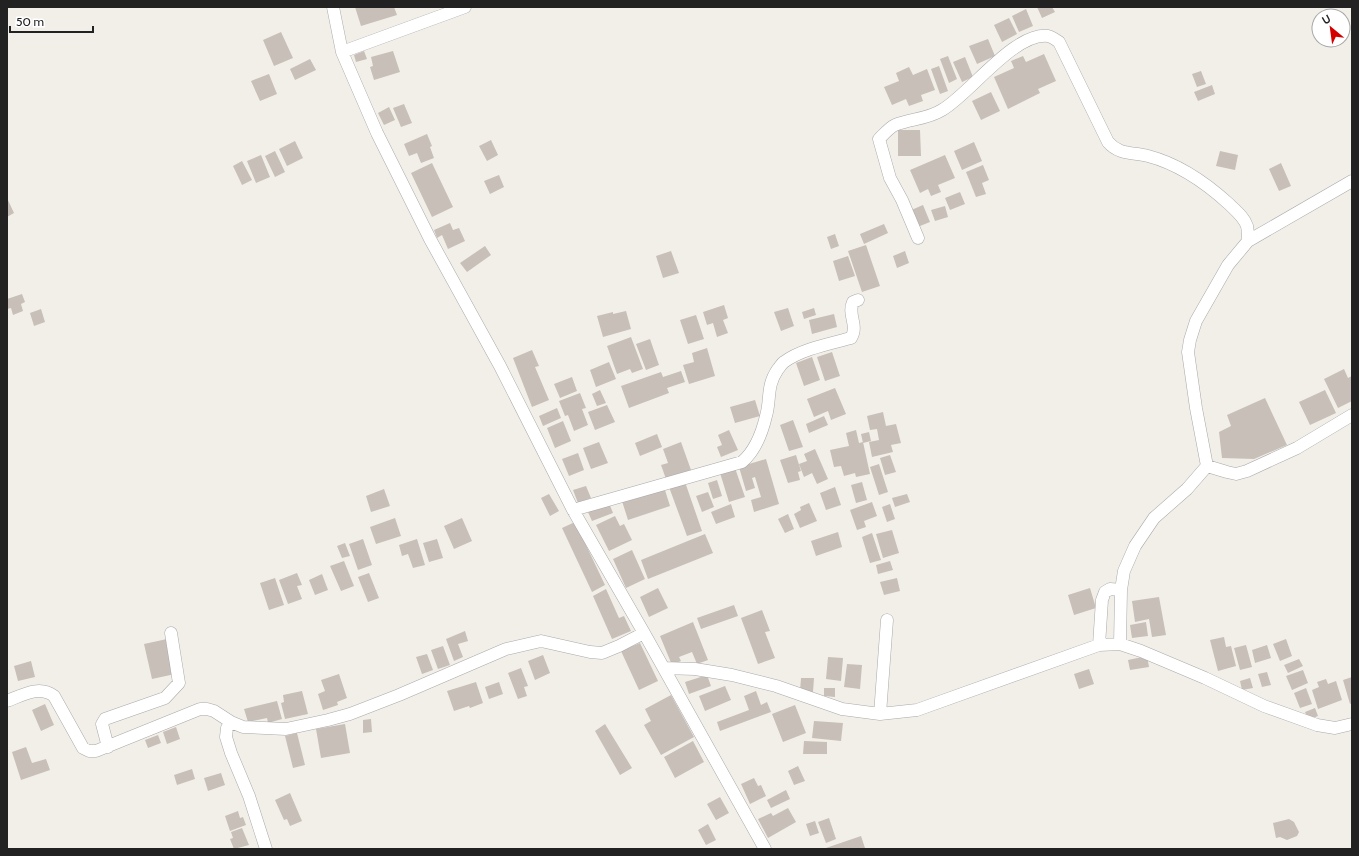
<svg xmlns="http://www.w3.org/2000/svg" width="1359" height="856" font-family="Cabin,sans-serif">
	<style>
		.building { fill: #c7bfb8 }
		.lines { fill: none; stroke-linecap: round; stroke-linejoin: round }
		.minor-casing { stroke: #a9a9a9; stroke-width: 13 }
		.minor { stroke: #fff; stroke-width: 12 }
	</style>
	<rect width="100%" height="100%" fill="#f2efe9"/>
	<path class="building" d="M355,7H394L397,15L361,26Z
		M1037,7H1052L1055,12L1042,18Z
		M1026,9L1033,26L1019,32L1012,16Z
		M1009,18L1017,34L1002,42L994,25Z
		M281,32L293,58L274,66L263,40Z
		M988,39L995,56L977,64L969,46Z
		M364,51L367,59L356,62L354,55Z
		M393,51L400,72L374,80L370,67L373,66L371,57Z
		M1044,54L1056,81L1038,89L1040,93L1008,109L994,77L1014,68L1011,61L1023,56L1026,62Z
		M948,56L957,79L949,83L940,59Z
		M965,57L973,77L962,82L953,62Z
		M310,59L316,70L295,80L290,69Z
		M939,66L948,91L940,94L931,69Z
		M909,67L913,75L927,69L935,90L921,95L923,101L909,106L906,99L892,105L884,87L899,81L896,73Z
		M1201,71L1206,84L1197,87L1192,74Z
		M269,74L277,94L260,101L251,81Z
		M1212,85L1215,94L1198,101L1194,92Z
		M991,92L1000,111L981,120L972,101Z
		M404,104L412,123L401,127L393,108Z
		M389,107L395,120L384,125L378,113Z
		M898,130H920L921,156H898Z
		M427,134L432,146L430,147L434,158L421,163L417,153L409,156L404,144Z
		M491,140L498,155L487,161L479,146Z
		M295,141L303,158L287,166L279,149Z
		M974,142L982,161L962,170L954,151Z
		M275,151L285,172L275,177L265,156Z
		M1220,151L1238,155L1235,170L1216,166Z
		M261,155L270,177L256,183L247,161Z
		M945,155L955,178L938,185L941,192L931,196L928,189L920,193L910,170Z
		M242,161L252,180L242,185L233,166Z
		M432,163L453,207L432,217L411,173Z
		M1281,163L1291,186L1279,191L1269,169Z
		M983,165L989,180L982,183L986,194L976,197L966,172Z
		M499,175L504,187L490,194L484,181Z
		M960,192L965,204L950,210L945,198Z
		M7,198L14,213L7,217Z
		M923,205L930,222L915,228L909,211Z
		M945,206L948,217L935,221L931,210Z
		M450,223L453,230L459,228L465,241L448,249L442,235L437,238L434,230Z
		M884,224L888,233L864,244L860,234Z
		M835,234L839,246L831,249L827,237Z
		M866,245L880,286L862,292L848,251Z
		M485,246L491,255L467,272L460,263Z
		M671,251L679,273L663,278L656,256Z
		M905,251L909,263L897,268L893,256Z
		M848,256L855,276L839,281L833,261Z
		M22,294L25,302L21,304L23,311L13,315L11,308L7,309V299Z
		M724,305L728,318L723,320L728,333L717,337L713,323L707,325L703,312Z
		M788,308L794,326L781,331L774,312Z
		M814,308L816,315L804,319L802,312Z
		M41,309L45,322L34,326L30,313Z
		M626,311L631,329L603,337L597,316L613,312V314Z
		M834,314L837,327L812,334L809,320Z
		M696,315L704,339L688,344L680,320Z
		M631,337L643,369L632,373L630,369L617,374L607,346Z
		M650,339L659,365L646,370L636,344Z
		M707,348L715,376L689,384L683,365L694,362L692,353Z
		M532,350L539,366L535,367L549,400L532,407L513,358Z
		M832,352L840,376L825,381L817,357Z
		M812,357L820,380L804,386L796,363Z
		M609,362L616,379L596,387L590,370Z
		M1344,369L1348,378L1352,376V401L1338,408L1324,379Z
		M681,371L685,382L667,388L669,393L629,408L621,386L661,372L663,377Z
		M572,377L577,391L560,398L554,384Z
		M835,388L846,414L831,420L828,411L814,417L807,399Z
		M600,390L606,403L597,406L592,394Z
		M1325,390L1336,413L1310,425L1299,402Z
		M580,393L586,408L582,409L588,425L574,431L568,415L565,416L559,401Z
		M1265,398L1287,445L1254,459L1222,458L1219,432L1231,426L1227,415Z
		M755,400L760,416L735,423L730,407Z
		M607,405L615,422L595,430L588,412Z
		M557,408L561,418L543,426L539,416Z
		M883,412L886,426L896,424L901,443L891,445L893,452L872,457L869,442L879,440L877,429L870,430L867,416Z
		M824,416L828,425L809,433L806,424Z
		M793,420L803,447L789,451L780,425Z
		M563,421L571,441L555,448L547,428Z
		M729,430L738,450L721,457L717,447L722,445L718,435Z
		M856,430L859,443L863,442L870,474L856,477L855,473L844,476L841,466L834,467L830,450L849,446L846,433Z
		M869,432L871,441L863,443L861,434Z
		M657,434L662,447L640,456L635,443Z
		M599,442L608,463L591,469L583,448Z
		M681,442L691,470L666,479L661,465L668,463L663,449Z
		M815,449L828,479L817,484L812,473L804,477L799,464L807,461L804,454Z
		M578,453L584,470L569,476L562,459Z
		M796,455L801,471L798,472L800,480L788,483L780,460Z
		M890,455L896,472L885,475L880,458Z
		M766,459L779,504L754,512L751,500L761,497L755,477L752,478L755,488L746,491L739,467Z
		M879,464L888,492L879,495L870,467Z
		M735,468L745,497L729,502L720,473Z
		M717,480L722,496L713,499L708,483Z
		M685,482L702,531L687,536L669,487Z
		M862,482L867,500L856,503L851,485Z
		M586,486L591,498L578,503L573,490Z
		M664,487L670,506L628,520L622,501Z
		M835,487L841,505L826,510L820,493Z
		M384,489L390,506L371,512L366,496Z
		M708,492L714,507L702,512L696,496Z
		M549,494L559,511L550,516L541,498Z
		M907,494L910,502L895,507L892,498Z
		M872,502L877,516L864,521L866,527L857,530L850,510Z
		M609,503L613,513L592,521L588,512Z
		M809,503L817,521L800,528L794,514L801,510L800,507Z
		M731,504L735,517L716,524L711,512Z
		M890,504L895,519L887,522L882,507Z
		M788,514L794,529L785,533L778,519Z
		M615,516L620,526L624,524L632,540L609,551L596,525Z
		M395,518L401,536L376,544L370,527Z
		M462,518L472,541L454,549L444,526Z
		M575,522L605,585L592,592L562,528Z
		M892,530L899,553L883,558L876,534Z
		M838,532L842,547L816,556L811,541Z
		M872,533L881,560L870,563L862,537Z
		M705,534L713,553L648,579L641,560Z
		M363,539L372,565L358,570L349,544Z
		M417,539L425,565L413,568L408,554L402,556L399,545Z
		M437,539L443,558L429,562L423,543Z
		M345,543L350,556L342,558L337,546Z
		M632,550L645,579L626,588L613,559Z
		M344,561L354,586L341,591L330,566Z
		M890,561L893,570L878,574L876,565Z
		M297,573L302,585L297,586L302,599L288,604L279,580Z
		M369,573L379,598L368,602L358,577Z
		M322,574L328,590L315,595L309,580Z
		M275,578L284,605L269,610L260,583Z
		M897,578L900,591L884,595L880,582Z
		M658,588L668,608L649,617L640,597Z
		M1090,588L1096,608L1074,615L1068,595Z
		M606,589L619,618L624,616L631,631L612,639L593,596Z
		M1159,597L1166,635L1152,637L1149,619L1135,622L1132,601Z
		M734,605L738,616L701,629L697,618Z
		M762,610L770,631L765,632L775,658L758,664L741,618Z
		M693,622L708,660L697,664L692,652L679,657L681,661L672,665L660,636Z
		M1146,622L1148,636L1132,638L1130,625Z
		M465,631L468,641L458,644L463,657L454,661L446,639Z
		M1224,637L1226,647L1231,646L1236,666L1218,671L1210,640Z
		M167,639L175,674L152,679L144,644Z
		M1286,639L1292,656L1280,661L1273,644Z
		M640,643L658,681L639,690L621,651Z
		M1246,645L1252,667L1240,670L1234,648Z
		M1267,645L1271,658L1255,663L1252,650Z
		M443,646L450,665L438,669L431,650Z
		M427,654L433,670L422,674L416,657Z
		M543,655L550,673L535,680L528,661Z
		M1147,656L1149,667L1130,670L1128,660Z
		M828,657L843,658L841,681L826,679Z
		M1299,659L1303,666L1288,673L1284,665Z
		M31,661L35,677L18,681L14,666Z
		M847,664L862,665L860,689L844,687Z
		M521,668L528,686L524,687L527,696L518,699L508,673Z
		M1089,669L1094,684L1079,689L1074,674Z
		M1303,670L1308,683L1292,690L1286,676Z
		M1267,672L1271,685L1262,687L1258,674Z
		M339,674L347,698L337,702L338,705L323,710L318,694L325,691L321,680Z
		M707,675L711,686L689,694L685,682Z
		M1352,677V703L1350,704L1343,680Z
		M801,678H814L813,692L800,691Z
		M1250,678L1253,688L1242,690L1240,681Z
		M1326,679L1328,684L1336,681L1342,700L1318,709L1312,690L1319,687L1317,682Z
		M476,682L483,703L470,708L469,706L454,711L447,691Z
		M499,682L503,694L489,699L485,687Z
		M725,686L731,700L705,711L699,696Z
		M824,688H835V697L824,696Z
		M1306,688L1312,704L1300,708L1294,693Z
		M302,691L308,714L285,719L281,703L284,702L283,695Z
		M756,691L761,705L767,702L771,712L720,731L717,722L749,710L744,696Z
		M671,695L694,737L661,755L644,725L651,721L645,709Z
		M277,701L282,719L268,723L267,718L248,722L244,709Z
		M45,704L54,725L41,731L32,710Z
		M795,705L806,733L783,742L772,714Z
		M1315,708L1318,716L1308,720L1305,712Z
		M371,719L372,732L363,733V720Z
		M814,721L843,723L841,741L812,738Z
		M345,724L350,753L321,758L316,729Z
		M605,724L632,768L620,775L595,731Z
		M176,727L180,739L167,744L163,732Z
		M297,733L305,765L293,768L285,736Z
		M158,735L161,743L148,748L145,740Z
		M693,741L704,762L675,778L664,757Z
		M804,741L827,742V754H803Z
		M26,747L32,763L46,759L50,770L21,780L12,752Z
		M798,766L805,781L794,785L788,771Z
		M192,769L195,779L177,785L174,775Z
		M221,773L225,785L208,791L204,778Z
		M754,778L758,786L761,785L766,796L750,804L741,784Z
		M786,790L790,799L771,808L767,800Z
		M290,793L302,821L290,826L287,819L284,820L275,800Z
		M720,797L729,813L716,820L707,804Z
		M788,808L796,822L768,838L758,819L771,813L773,816Z
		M238,811L240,818L243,817L246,825L230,831L225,816Z
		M829,818L836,839L826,843L818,822Z
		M1289,819L1294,822L1299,832L1297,836L1287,840L1280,837L1276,838L1273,823Z
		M815,821L819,833L810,836L806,824Z
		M708,824L716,840L706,845L698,830Z
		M242,828L249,845L234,849L230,839L233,838L231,832Z
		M861,836L865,848L860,849H823Z"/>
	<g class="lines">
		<defs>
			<path id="minor" d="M333,7L342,52L377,133L430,239L500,366L573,510L644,633L765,849
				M342,52L465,7
				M918,238L902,200L890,178L879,139C884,134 889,128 895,125C910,119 928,119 942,110C970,94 1014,32 1048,36C1052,37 1056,40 1059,42L1108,142C1119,155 1133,152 1148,156C1179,164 1206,183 1229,204C1236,211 1244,217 1247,226C1248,231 1248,236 1248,241
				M1207,466L1227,472L1236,474L1247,471L1297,448L1352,415
				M573,510L742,462C755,451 762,433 766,416C771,399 766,386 778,369C780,367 781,364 784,362C802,349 829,344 851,338C859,325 847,315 853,302L858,300
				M1120,644L1121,590L1124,571L1135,546L1154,518L1187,489L1207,466L1196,408L1188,352L1190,340L1196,321L1228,265L1248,241L1352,181
				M1099,645L1102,600L1105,592L1110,589L1121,590
				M664,668L695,669L732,675L776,686L842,709L880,714L917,710L1099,645L1120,644L1141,651L1205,678L1264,706L1317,725L1335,728L1352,724
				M7,701C23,695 39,685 54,696L83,748L89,751H96L200,709H207L214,711L231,722L243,727L286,729L328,720L350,714L399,695L506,649L541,641L590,652L602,653L619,646L644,633
				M880,714L887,620
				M231,722L227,728L226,737L231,753L249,796L266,849
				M108,747L102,724L105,719L165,698L179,683L171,633"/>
		</defs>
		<use href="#minor" class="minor-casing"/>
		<use href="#minor" class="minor"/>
	</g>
	<rect width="1359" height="856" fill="none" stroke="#222222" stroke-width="16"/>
	<g transform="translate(1331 28) rotate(331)"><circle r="19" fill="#ffffff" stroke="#a7a7a7"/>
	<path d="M0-3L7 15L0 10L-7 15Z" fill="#d40000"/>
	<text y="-6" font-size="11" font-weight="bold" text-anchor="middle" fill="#222222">U</text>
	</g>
	<path d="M10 26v6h83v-6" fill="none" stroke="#222222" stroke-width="2"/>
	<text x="16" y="26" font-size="12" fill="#222222" stroke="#ffffff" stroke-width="3" paint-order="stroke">50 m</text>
</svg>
